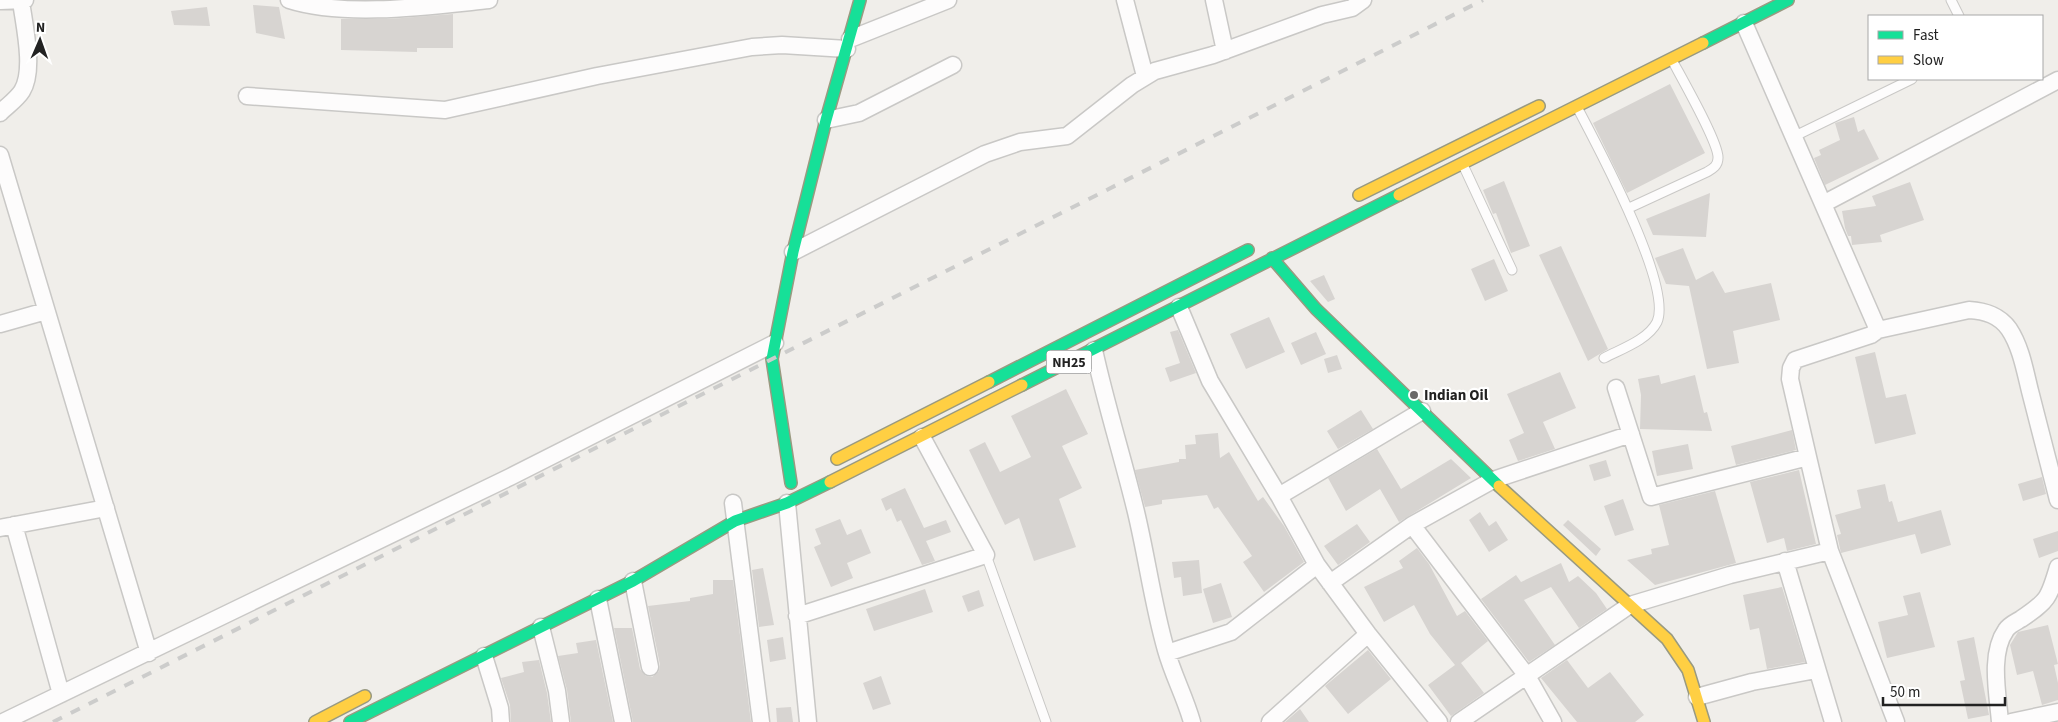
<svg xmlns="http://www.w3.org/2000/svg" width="2058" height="722" font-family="'Source Sans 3',sans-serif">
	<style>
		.building { fill: #d7d4d1 }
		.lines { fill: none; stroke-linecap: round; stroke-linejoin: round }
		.lane-casing { stroke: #c9c8c6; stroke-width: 11 }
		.street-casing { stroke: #c9c8c6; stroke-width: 19 }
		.fast-casing { stroke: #999a81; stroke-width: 14 }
		.slow-casing { stroke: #999a81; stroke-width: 14 }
		.lane { stroke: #fdfcfc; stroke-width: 9 }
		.street { stroke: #fdfcfc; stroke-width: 16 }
		.fast { stroke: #16e098; stroke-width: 11 }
		.slow { stroke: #ffcf43; stroke-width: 11 }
		.rail { stroke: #cccccb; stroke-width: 4; stroke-dasharray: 10 10; stroke-linecap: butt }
		.poi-dot { fill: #6a6968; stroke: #fff; stroke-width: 2 }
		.labels { text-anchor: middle; stroke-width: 4.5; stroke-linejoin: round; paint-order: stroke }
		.shield { fill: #fff; stroke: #646464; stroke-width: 1 }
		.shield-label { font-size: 14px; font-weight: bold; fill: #222 }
		.poi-label { font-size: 15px; font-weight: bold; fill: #222; stroke: #fff; text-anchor: start }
	</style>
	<rect width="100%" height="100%" fill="#f0eeea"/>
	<path class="building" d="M253,5L279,7L285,39L256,33Z
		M207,7L210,26L174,25L171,11Z
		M453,14V48H417V52L341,50V19H389Z
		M1670,84L1705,153L1627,193L1593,123Z
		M1854,117L1858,132L1864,129L1879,159L1825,185L1814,158L1821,155L1819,150L1840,140L1835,123Z
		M1504,181L1530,246L1511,253L1496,213L1493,214L1483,190Z
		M1910,182L1924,220L1880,235L1882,242L1852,245L1851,236H1848L1845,228L1842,211L1876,206L1872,196Z
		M1710,193L1706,237L1653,235L1646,219Z
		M1561,246L1608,349L1588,361L1539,255Z
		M1683,248L1696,280L1713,271L1725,293L1771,283L1780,320L1733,331L1739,363L1707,369L1689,286L1666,284L1655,258Z
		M1494,259L1508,291L1485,301L1471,269Z
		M1324,275L1335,299L1328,302L1310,281Z
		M1269,317L1285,352L1246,369L1230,334Z
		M1178,330L1196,373L1170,382L1165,368L1180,363L1170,332Z
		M1316,332L1326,354L1301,365L1291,343Z
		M1875,352L1886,398L1906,394L1916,434L1875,444L1855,357Z
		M1337,355L1342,369L1328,373L1324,359Z
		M1560,372L1576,408L1543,422L1555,449L1518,461L1509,440L1524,433L1507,394Z
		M1659,375L1661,384L1695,375L1704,413L1707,412L1712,431L1640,429L1641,395L1638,379Z
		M1066,389L1088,434L1062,446L1082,488L1059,499L1076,547L1034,561L1019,518L1005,525L969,450L985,442L1000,472L1031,457L1011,416Z
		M1361,410L1373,429L1338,449L1327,431Z
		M1792,430L1796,450L1736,465L1731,446Z
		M1218,433L1220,458L1229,452L1258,501L1263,497L1284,526L1304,562L1264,592L1243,562L1252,556L1218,507L1214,509L1207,495L1162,500V504L1145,507L1135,470L1179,462V459H1186L1185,445L1196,444L1195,435Z
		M1688,444L1693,469L1657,476L1652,451Z
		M1377,449L1401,489L1451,459L1471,478L1399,522L1380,489L1346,511L1328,478Z
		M1606,460L1611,476L1594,481L1589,465Z
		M1799,470L1816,544L1787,551L1784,538L1767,543L1750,482Z
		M2042,477L2046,494L2023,501L2018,484Z
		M1885,484L1889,502L1892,501L1898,522L1941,510L1951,545L1921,554L1915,534L1841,553L1837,535L1841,534L1835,515L1861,508L1857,490Z
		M905,488L924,528L946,520L951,532L926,541L935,561L922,565L901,520L897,522L891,508L886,511L881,499Z
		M1715,491L1736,563L1655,585L1627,560L1652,554L1651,549L1669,545L1659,505Z
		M1623,499L1634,530L1615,536L1604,506Z
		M1480,512L1489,526L1496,521L1508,540L1489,552L1469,520Z
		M840,519L847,535L861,529L871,553L847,563L853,578L831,587L814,547L821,544L815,529Z
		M1568,520L1601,549L1596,556L1563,525Z
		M1357,524L1370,542L1338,565L1324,546Z
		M2058,531V551L2039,558L2033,539Z
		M1417,548L1429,564L1457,616L1465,611L1488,641L1461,663L1484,693L1451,716L1428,685L1455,665L1430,634L1414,605L1384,622L1364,587L1403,568L1399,561Z
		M1199,560L1202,593L1183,596L1181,577L1174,578L1172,562Z
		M1561,563L1569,582L1578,576L1596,593L1607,609L1579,628L1551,587L1524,600L1555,645L1529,662L1481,599L1516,575L1521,582Z
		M763,568L774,625L759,627L752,570Z
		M713,580H733L751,722H633L614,628H632L640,669L646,676L652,677L659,671L660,665L648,606L690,601V598L713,594Z
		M1221,583L1232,617L1213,623L1203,589Z
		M1782,587L1805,662L1767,669L1759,628L1750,630L1743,595Z
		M925,589L933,612L874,631L866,609Z
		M979,590L984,606L968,612L962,596Z
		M1920,592L1935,647L1887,658L1878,622L1908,615L1903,596Z
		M2048,625L2058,664L2054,665L2058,683V700L2042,705L2033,671L2017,675L2010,645L2018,632Z
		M783,637L786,659L770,662L767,640Z
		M1974,637L1989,715L1968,719L1960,681L1965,680L1957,641Z
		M596,640L613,722H571L567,690L558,656L578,653L576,643Z
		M1368,650L1391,679L1348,714L1325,686Z
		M539,660L547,693L551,722H511L510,705L501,678L524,672L522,662Z
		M1567,660L1588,688L1610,672L1644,715L1635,722H1577L1541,678Z
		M881,676L891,704L873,710L863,683Z
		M791,707L793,722H777L776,708Z
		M1300,709L1309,722H1285Z"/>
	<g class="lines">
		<defs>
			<path id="lane" d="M1951,0L1959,16
				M1577,107C1597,145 1673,286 1657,322C1648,340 1621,349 1604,358
				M1793,137L1912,79
				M1464,167L1512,270
				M1629,208L1707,172C1712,169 1718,166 1718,158C1719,143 1681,77 1672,60
				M986,555L1046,722"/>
			<path id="street" d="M289,0C345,18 431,6 489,0
				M1125,0L1145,76
				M1214,0L1225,51
				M0,1L25,0
				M1744,23L1878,330L1871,335L1795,360L1791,368L1790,379L1808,457
				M850,39L948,0
				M247,96L445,110L597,76L752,47L782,45L847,49
				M0,113C7,106 17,99 22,91C35,70 24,25 21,1
				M826,120L859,113L953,65
				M0,155L149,653
				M1823,204L2058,80
				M793,252L985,154L1020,142L1067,136L1132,85L1155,71L1213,55L1322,15L1352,8L1363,0
				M1179,307L1210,381L1279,496L1317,565L1368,634L1439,722
				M0,324L46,311
				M1878,330L1969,310C1985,311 1999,315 2009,329C2021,347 2025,371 2030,391C2039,427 2049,464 2058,500
				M1094,350C1106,405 1123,458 1136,512C1147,558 1153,605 1166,650C1173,675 1185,697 1192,722
				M1279,496L1422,411
				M733,503L761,722
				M787,503L808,722
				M14,525L61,694
				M1412,525L1527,676L1553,722
				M0,528L106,508
				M1830,551L1896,722
				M1785,561L1833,722
				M633,581L650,667
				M1330,583L1412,525L1493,480L1631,434
				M598,599L623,722
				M797,616L986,555L922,437
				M541,627L557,691L561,722
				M1167,653L1231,632L1317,565
				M484,656L500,708L501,722
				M1697,697L1752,682L1816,670
				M3,722L510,477L775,343
				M1270,722L1368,634
				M1459,722L1630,605L1730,575L1830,551L1808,457L1651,497L1616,388
				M2000,722C1998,695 1989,654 2006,630C2009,625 2016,622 2021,619C2048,601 2049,598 2058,567
				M2011,722L2058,712"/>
			<path id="fast" d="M1703,43L1788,0
				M1272,258L1316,309L1499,486
				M989,382L1248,250
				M1022,385L1399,195
				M791,483L772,359L793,252L826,120L860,0
				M350,722L633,581L735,521L787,503L830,482"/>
			<path id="slow" d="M1359,195L1539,106
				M1399,195L1703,43
				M837,459L989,382
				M830,482L1022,385
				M1499,486L1667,639L1688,670L1704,722
				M315,722L365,696"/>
		</defs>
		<use href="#lane" class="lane-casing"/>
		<use href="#street" class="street-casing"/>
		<use href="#fast" class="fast-casing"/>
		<use href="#slow" class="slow-casing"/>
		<use href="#lane" class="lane"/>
		<use href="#street" class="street"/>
		<use href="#fast" class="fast"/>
		<use href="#slow" class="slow"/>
		<path class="rail" d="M53,722L1483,0"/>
	</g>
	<circle class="poi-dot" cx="1414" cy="395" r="5"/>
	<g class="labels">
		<rect class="shield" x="1046.5" y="350.5" width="45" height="23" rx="4"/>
		<g class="shield-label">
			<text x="1069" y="367">NH25</text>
		</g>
		<g class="poi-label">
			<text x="1424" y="400">Indian Oil</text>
		</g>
	</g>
	<rect x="1868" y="15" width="175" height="65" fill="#ffffff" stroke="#a7a7a7"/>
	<rect x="1878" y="31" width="25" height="8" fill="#16e098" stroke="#a7a7a7"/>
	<text x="1913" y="40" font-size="15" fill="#222222">Fast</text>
	<rect x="1878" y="56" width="25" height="8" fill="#ffcf43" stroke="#a7a7a7"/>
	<text x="1913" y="65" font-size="15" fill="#222222">Slow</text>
	<g transform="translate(40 40) rotate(2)" stroke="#ffffff" stroke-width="4" paint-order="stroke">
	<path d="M0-4L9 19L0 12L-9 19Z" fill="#222222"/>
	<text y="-8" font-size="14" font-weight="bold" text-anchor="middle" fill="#222222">N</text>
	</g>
	<path d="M1883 697v8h122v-8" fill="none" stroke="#222222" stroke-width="2.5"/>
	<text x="1890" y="697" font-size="15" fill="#222222" stroke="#ffffff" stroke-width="4" paint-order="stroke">50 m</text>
</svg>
